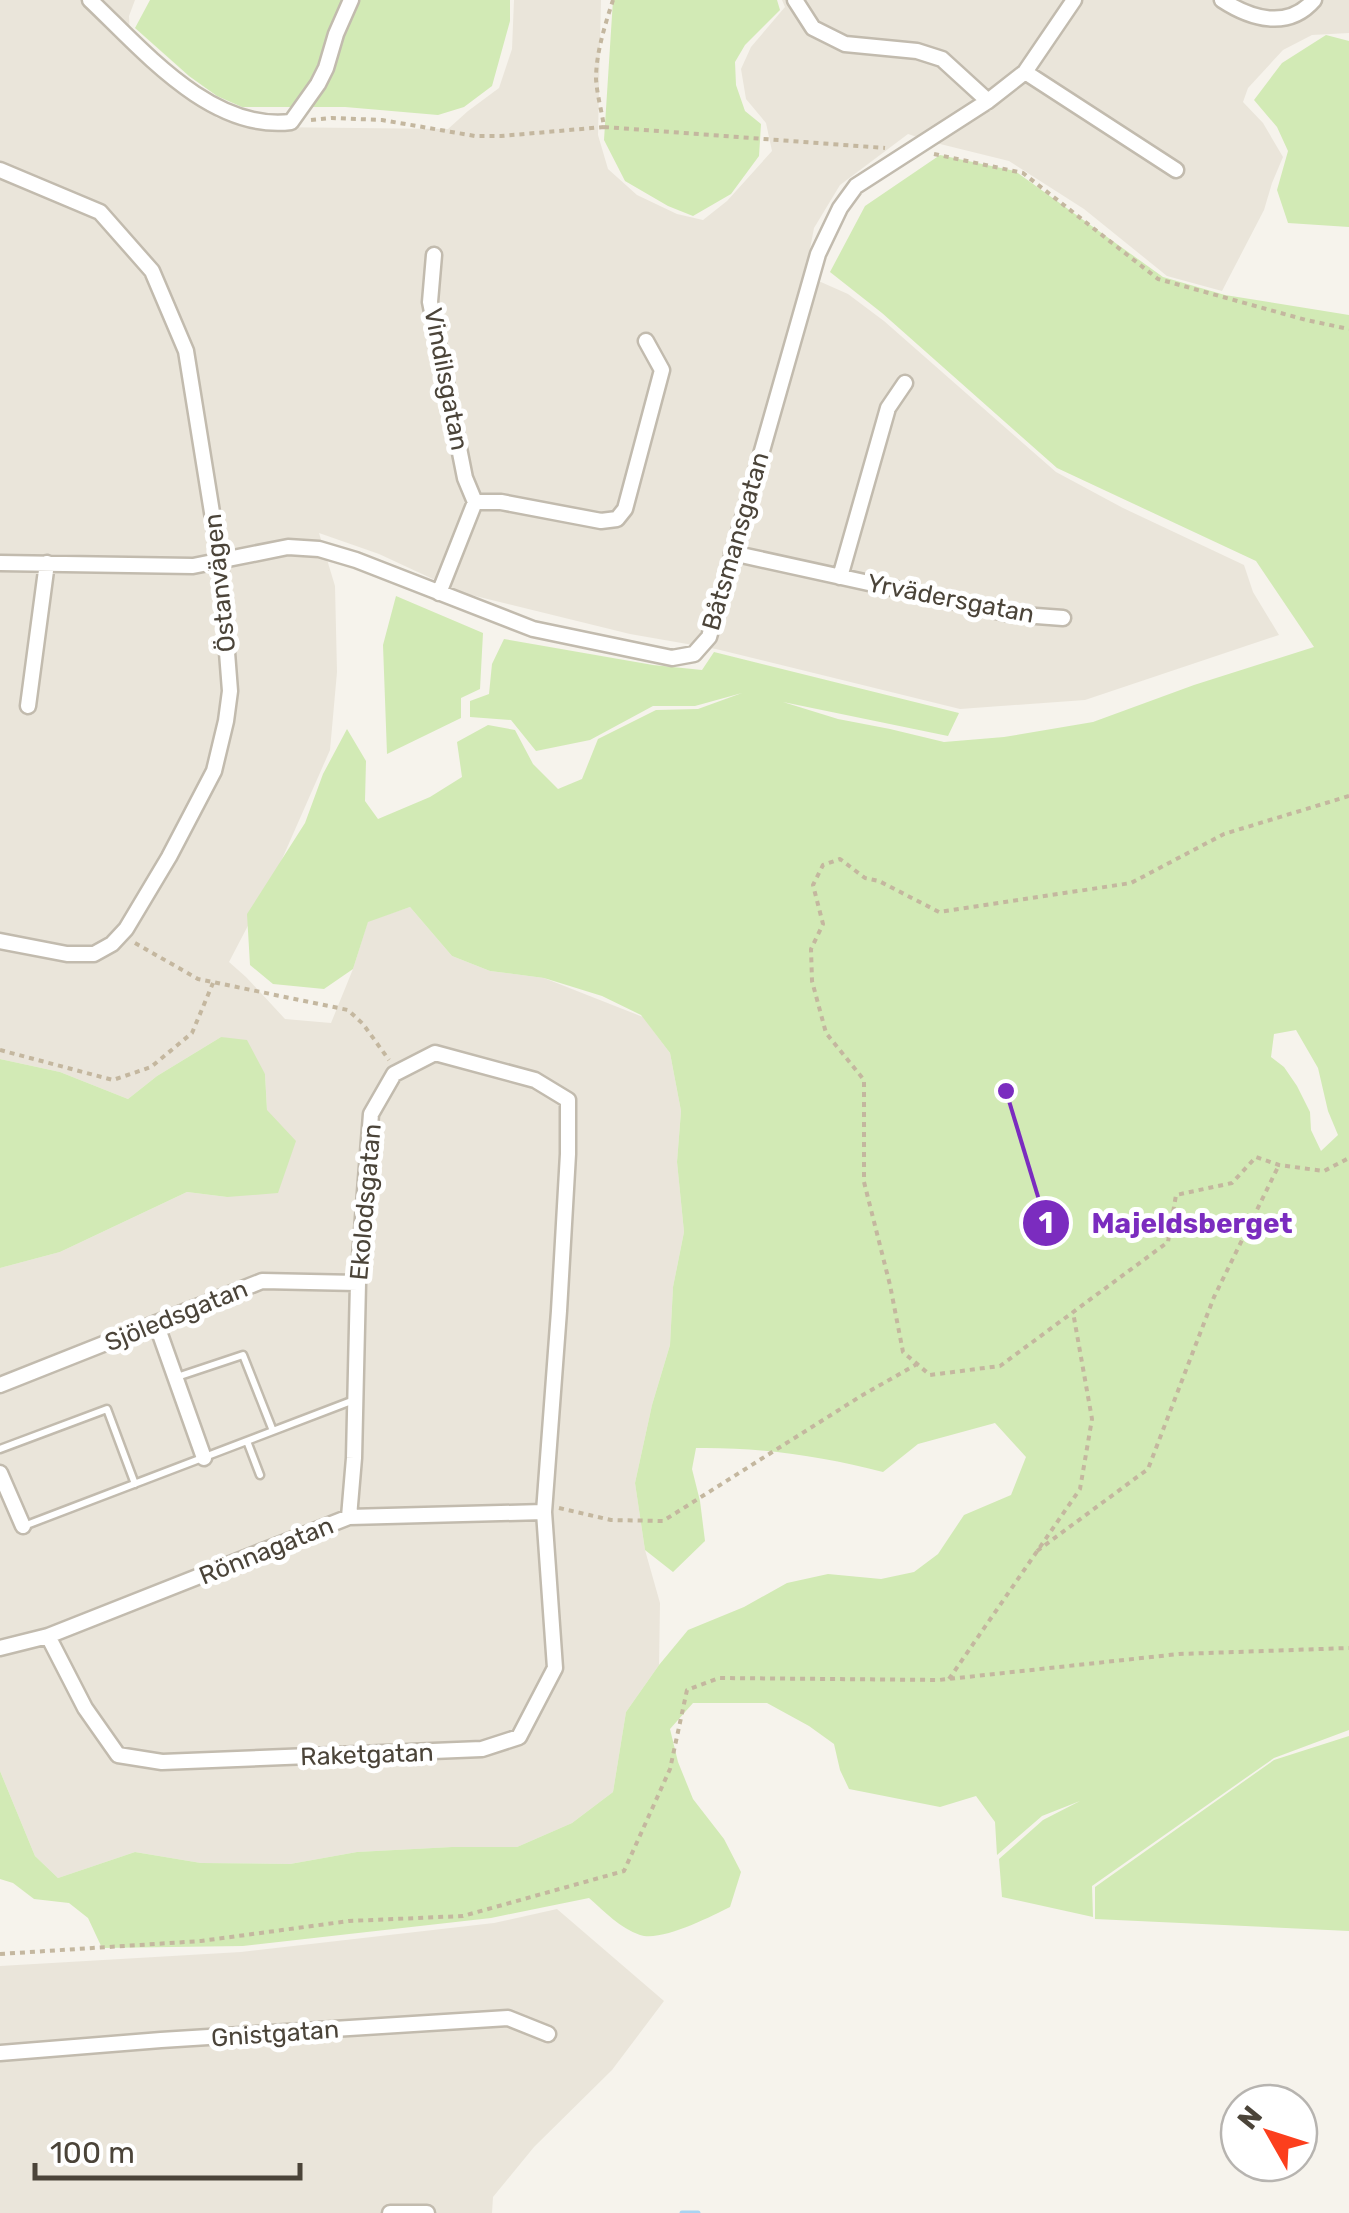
<svg xmlns="http://www.w3.org/2000/svg" width="1349" height="2213" font-family="Rubik,sans-serif">
	<style>
		.residential { fill: #eae5da }
		.green { fill: #d2eab5; fill-rule: evenodd }
		.lines { fill: none; stroke-linecap: round; stroke-linejoin: round }
		.stream { stroke: #a9d4f2; stroke-width: 5 }
		.lane-casing { stroke: #c2bbae; stroke-width: 11 }
		.street-casing { stroke: #c2bbae; stroke-width: 19 }
		.path { stroke: #c4b79f; stroke-width: 4; stroke-dasharray: 5 5; stroke-linecap: butt }
		.lane { stroke: #fff; stroke-width: 6 }
		.street { stroke: #fff; stroke-width: 14 }
		.labels { text-anchor: middle; stroke-width: 10; stroke-linejoin: round; paint-order: stroke }
		.street-label { font-size: 25px; fill: #4b4439; stroke: #fff }
		.leader { fill: none; stroke: #7b2cbf; stroke-width: 4 }
		.callout-dot { fill: #7b2cbf; stroke: #fff; stroke-width: 4 }
		.mark-label { font-size: 30px; text-anchor: middle; font-weight: bold; fill: #fff }
		.callout-label { font-size: 28px; text-anchor: middle; font-weight: bold; fill: #7b2cbf; stroke: #fff; stroke-width: 10; stroke-linejoin: round; paint-order: stroke }
	</style>
	<rect width="100%" height="100%" fill="#f6f3ec"/>
	<path class="residential" d="M0,0H135L129,16L130,40L217,118L266,127L448,129L468,111L499,88L512,49L514,0H601L598,135L608,169L637,195L677,214L703,220L727,201L772,151L766,123L746,99L741,69L751,47L785,7L782,0H1349V33L1312,35L1283,50L1248,88L1243,102L1263,123L1283,157L1272,183L1264,210L1222,291L1167,276L1084,209L1009,161L932,142L908,134L840,185L814,228L805,275L848,294L884,321L1056,472L1123,508L1244,565L1253,592L1279,635L1085,700L960,709L716,649L630,634L463,593L379,554L319,533L335,586L337,672L330,750L279,866L229,962L246,977L285,1019L331,1023L353,969L368,921L410,907L452,956L490,971L544,978L643,1017L670,1053L681,1111L677,1162L684,1232L673,1287L670,1345L652,1405L635,1483L645,1550L660,1603L659,1665L626,1712L613,1792L572,1823L517,1847H452L357,1852L290,1864L201,1863L135,1852L58,1878L35,1856L0,1771V1268L60,1252L187,1192L227,1197L267,1109L265,1074L221,1037L157,1076L128,1099L60,1072L0,1059Z
		M557,1909L664,2001L612,2070L534,2147L493,2197L492,2213H0V1966L241,1952L494,1923Z"/>
	<path class="green" d="M150,0H510V21L492,86L464,107L438,115L345,107H242L217,96L189,76L135,28Z
		M613,0H777L780,10L745,45L735,62L736,85L745,111L761,124L759,156L731,194L693,216L668,206L625,181L604,140Z
		M1326,35L1349,41V227L1288,223L1277,190L1288,151L1277,127L1254,100L1282,63Z
		M940,155L1015,171L1163,277L1225,295L1349,315V1730L1274,1758L1092,1886L1093,1917L1002,1897L999,1859L1043,1820L1080,1801L1042,1816L997,1855L995,1822L976,1796L940,1807L849,1789L840,1770L834,1744L809,1726L767,1703H693L670,1729L678,1762L693,1799L724,1839L741,1872L730,1907C710,1917 661,1942 640,1935C620,1928 605,1912 589,1898L491,1918L243,1946L102,1948L88,1918L69,1903L34,1899L13,1883L0,1879V1771L35,1856L58,1878L135,1852L201,1863L290,1864L357,1852L452,1847H517L572,1823L613,1792L626,1712L659,1665L688,1630L744,1607L787,1583L828,1574L881,1579L914,1572L938,1554L964,1515L1011,1495L1026,1457L995,1423L918,1444L883,1472C821,1456 760,1447 696,1448L692,1469L700,1501L705,1541L673,1572L645,1550L635,1483L652,1405L670,1345L673,1287L684,1232L677,1162L681,1111L670,1053L641,1015L602,996L544,978L490,971L452,956L410,907L368,922L353,969L324,989L273,984L250,965L247,914L305,823L323,774L347,729L366,761L365,801L378,819L430,797L462,777L457,742L488,725L515,730L533,764L558,789L582,779L598,739L656,710L698,709L742,693L695,706H653L590,740L536,751L511,720L470,717V701L489,694L492,664L504,639L653,665L702,670L714,652L959,713L948,736L783,702L838,719L890,729L944,742L1004,737L1093,722L1194,685L1314,647L1256,561L1057,468L882,313L830,272L865,206ZM1296,1030L1318,1068L1328,1111L1338,1135L1321,1151L1311,1130L1310,1112L1297,1086L1284,1067L1271,1057L1274,1034Z
		M396,596L483,633L480,689L461,698V718L387,754L383,645Z
		M221,1037L247,1040L265,1074L267,1110L296,1141L278,1193L227,1197L187,1192L60,1252L0,1268V1059L60,1072L128,1099L157,1076Z
		M1349,1736V1931L1095,1919V1887L1274,1760Z"/>
	<g class="lines">
		<path class="stream" d="M682,2213H698"/>
		<defs>
			<path id="lane" d="M177,1377L243,1355L273,1431
				M247,1441L260,1475
				M0,1449L107,1409L135,1484
				M24,1526L354,1400"/>
			<path id="street" d="M90,0C143,50 211,132 291,122L318,84L326,68L336,34L351,0
				M795,0L813,28L845,44L917,51L942,59L988,101
				M1222,0C1251,19 1288,30 1314,0
				M1025,72L1176,170
				M0,170L100,212L152,271L186,351L220,562L230,691L226,721L214,771L169,857L126,929L112,944L94,954H67L0,941
				M434,255L430,302L465,478L475,502L439,593
				M475,502H501L601,521L617,519L625,509L662,370L646,341
				M732,553L1010,614L1063,618
				M0,563L193,566L288,547L319,549L356,560L533,629L672,658L694,654L709,637L818,254L840,208L856,186L988,101L1025,72L1074,0
				M840,577L888,408L905,383
				M28,706L47,563
				M156,1323L204,1458
				M0,1385L262,1281L358,1283
				M0,1473L23,1526
				M48,1636L85,1708L118,1755L162,1762L482,1749L519,1737L555,1668L544,1512L559,1311L568,1154V1100L535,1080L435,1053L394,1074L371,1114L358,1283L354,1458L349,1517
				M0,1648L48,1636L349,1517L544,1512
				M0,2053L161,2040L508,2018L548,2034
				M390,2213H427"/>
		</defs>
		<use href="#lane" class="lane-casing"/>
		<use href="#street" class="street-casing"/>
		<path class="path" d="M311,120L332,118L382,120L475,136H501L604,127C602,112 597,95 596,79C596,53 605,25 613,0
			M604,127L885,148
			M934,154L1023,173L1158,279L1306,320L1349,329
			M1349,796L1224,834L1131,883L939,912L879,881L865,878L840,859L823,865L813,885L823,924L811,949L812,981L826,1033L864,1080V1182L890,1285L903,1352L930,1375L1000,1366L1168,1242L1176,1195L1232,1183L1256,1157L1279,1165L1324,1171L1349,1158
			M135,943L198,979L348,1010L363,1024L389,1060
			M0,1050L113,1080L151,1067L192,1033L213,983
			M559,1508L611,1520L663,1521L861,1396L917,1364
			M1037,1551L1148,1469L1214,1297L1279,1165
			M949,1679L1080,1489L1092,1419L1073,1312
			M0,1954L201,1941L349,1921L463,1916L624,1871L670,1769L687,1690L719,1678L939,1680L1179,1654L1349,1648"/>
		<use href="#lane" class="lane"/>
		<use href="#street" class="street"/>
	</g>
	<g class="labels">
		<g class="street-label">
			<text transform="translate(447 379) rotate(79)" y="9">Vindilsgatan</text>
			<text transform="translate(735 541) rotate(-74)" y="9">Båtsmansgatan</text>
			<text transform="translate(219 583) rotate(-96)" y="9">Östanvägen</text>
			<text transform="translate(951 598) rotate(11)" y="9">Yrvädersgatan</text>
			<text transform="translate(365 1202) rotate(-85)" y="9">Ekolodsgatan</text>
			<text transform="translate(176 1315) rotate(-22)" y="9">Sjöledsgatan</text>
			<text transform="translate(266 1550) rotate(-22)" y="9">Rönnagatan</text>
			<text transform="translate(367 1754) rotate(-2)" y="9">Raketgatan</text>
			<text transform="translate(275 2033) rotate(-4)" y="9">Gnistgatan</text>
		</g>
	</g>
	<path class="leader" d="M1006 1091L1046 1223"/>
	<g class="callout-dot">
		<circle cx="1006" cy="1091" r="10"/>
		<circle cx="1046" cy="1223" r="25"/>
	</g>
	<g class="mark-label">
		<text x="1046" y="1233">1</text>
	</g>
	<g class="callout-label">
		<text x="1192" y="1233">Majeldsberget</text>
	</g>
	<g transform="translate(1269 2133) rotate(309)"><circle r="48" fill="#ffffff" stroke="#b7b4b0" stroke-width="2.5"/>
	<path d="M0-8L18 38L0 25L-18 38Z" fill="#fc3f1d"/>
	<text y="-15" font-size="28" font-weight="bold" text-anchor="middle" fill="#4b4439">N</text>
	</g>
	<path d="M35 2163v15h265v-15" fill="none" stroke="#4b4439" stroke-width="5"/>
	<text x="50" y="2163" font-size="30" fill="#4b4439" stroke="#ffffff" stroke-width="8" paint-order="stroke">100 m</text>
</svg>
